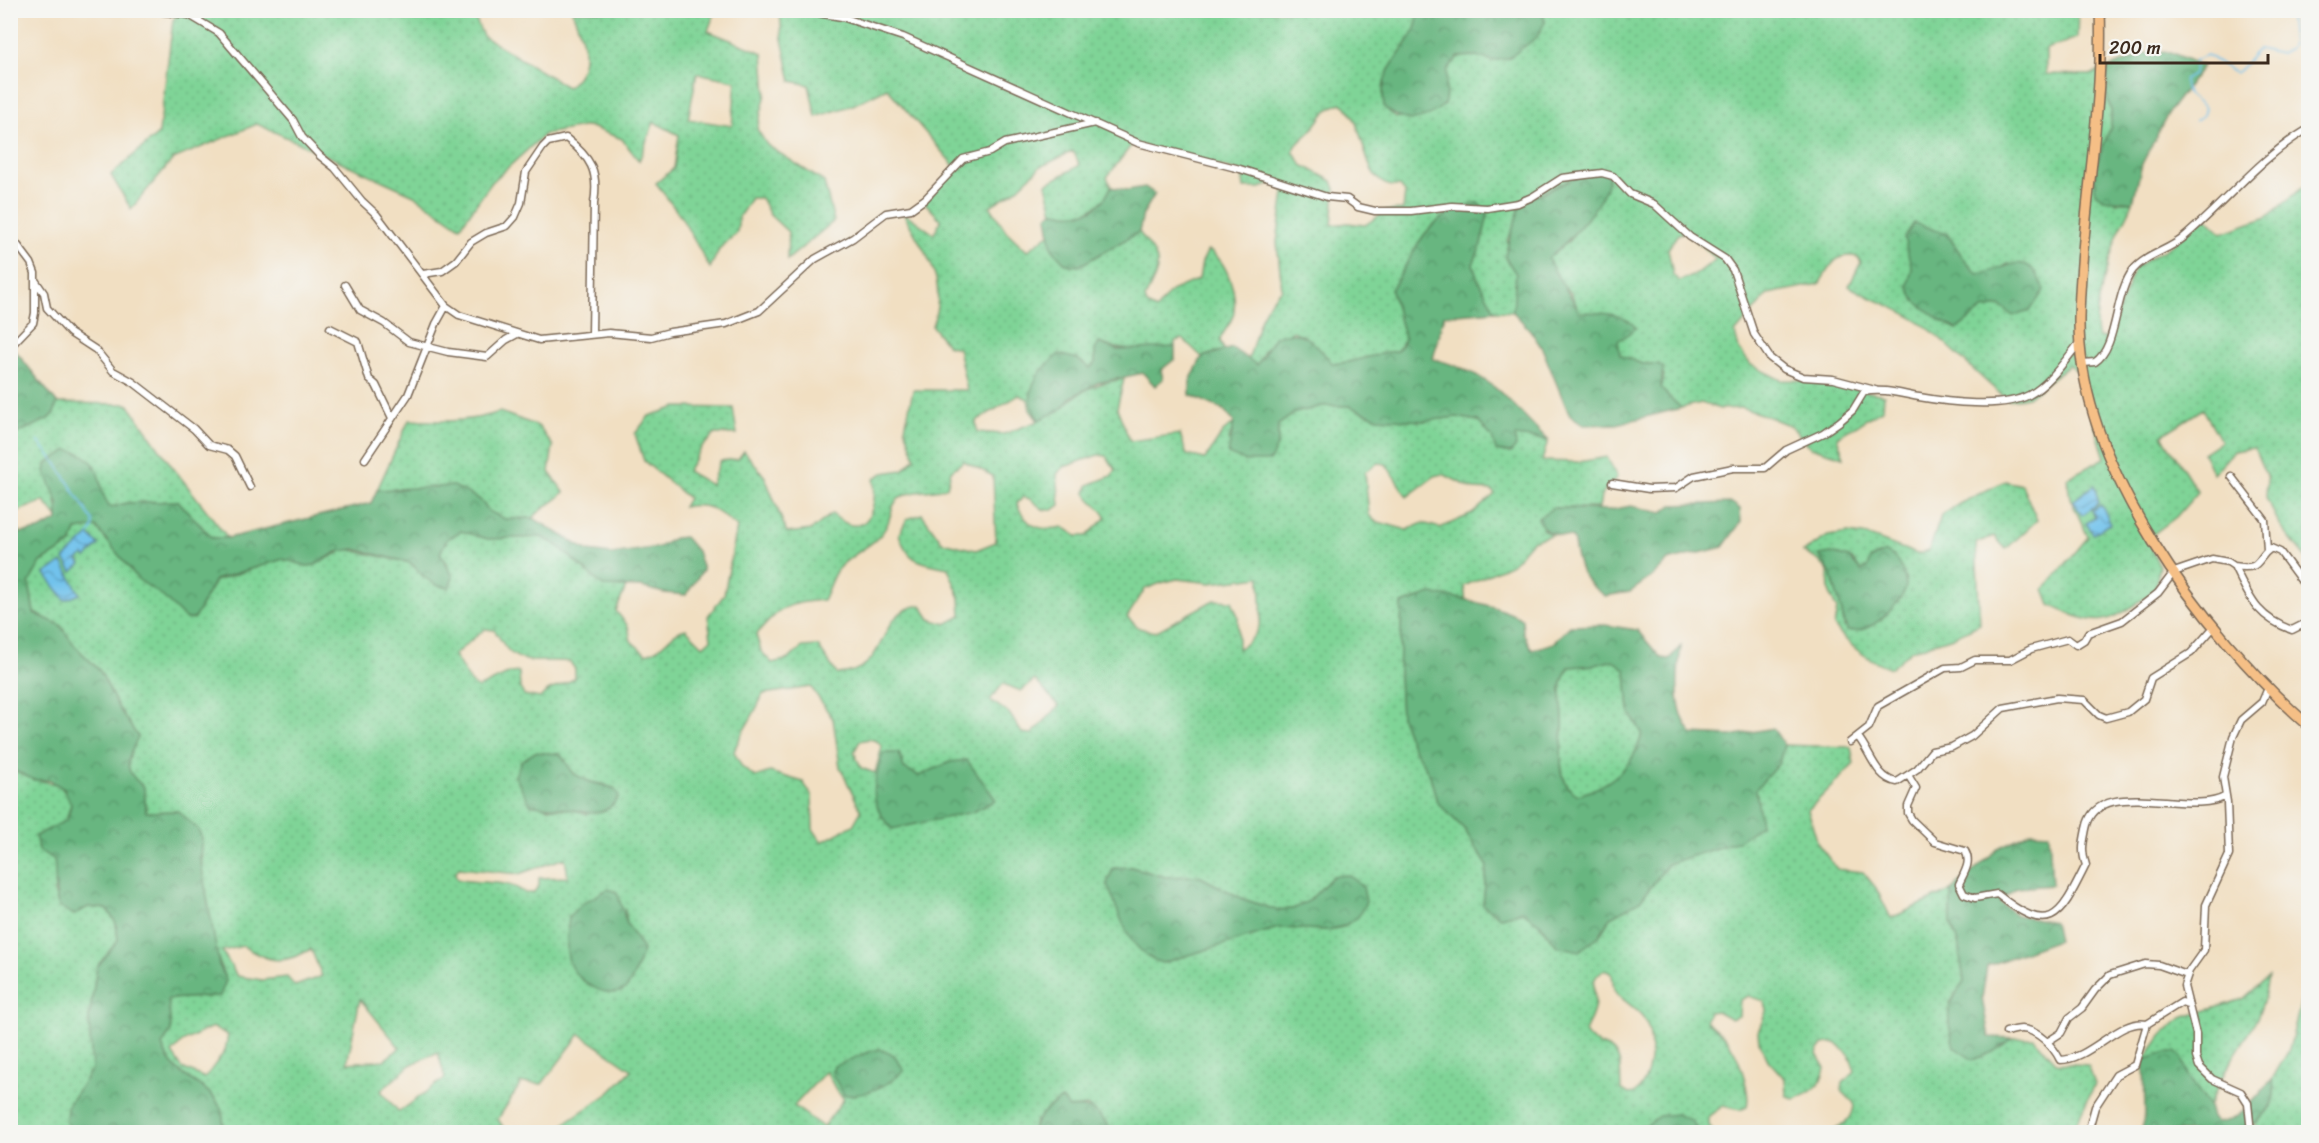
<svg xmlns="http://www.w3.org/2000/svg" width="2319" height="1143" font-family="Sriracha,sans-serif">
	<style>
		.grass { fill: url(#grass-dots); stroke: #5d7f5a; stroke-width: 1.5; fill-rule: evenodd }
		.forest { fill: url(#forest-crowns); stroke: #51704f; stroke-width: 1.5; fill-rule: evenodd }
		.water { fill: url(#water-waves); stroke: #567685; stroke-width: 1.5 }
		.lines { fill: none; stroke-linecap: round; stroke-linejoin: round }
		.stream { stroke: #71c2ec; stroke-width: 1.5 }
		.minor-casing { stroke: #7b6957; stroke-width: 9 }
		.primary-casing { stroke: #7b6957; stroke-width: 12 }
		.minor { stroke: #fff; stroke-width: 6 }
		.primary { stroke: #f5bf86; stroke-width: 9 }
	</style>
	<defs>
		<pattern id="grass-dots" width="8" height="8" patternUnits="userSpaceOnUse" patternTransform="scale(1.5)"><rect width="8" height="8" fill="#7fd497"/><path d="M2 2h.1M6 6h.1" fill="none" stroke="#6fb682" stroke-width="1.8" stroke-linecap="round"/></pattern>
		<pattern id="forest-crowns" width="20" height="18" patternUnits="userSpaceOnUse" patternTransform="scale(1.5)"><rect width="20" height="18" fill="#67b680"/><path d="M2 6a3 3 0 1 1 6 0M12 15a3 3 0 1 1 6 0" fill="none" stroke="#569468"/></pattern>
		<pattern id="water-waves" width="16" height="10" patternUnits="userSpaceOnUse" patternTransform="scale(1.5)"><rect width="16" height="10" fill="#71c2ec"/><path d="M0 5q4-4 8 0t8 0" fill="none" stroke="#5e9ebf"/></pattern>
	</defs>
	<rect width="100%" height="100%" fill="#f6f6f2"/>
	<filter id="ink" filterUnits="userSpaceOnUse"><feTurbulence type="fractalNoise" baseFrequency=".0167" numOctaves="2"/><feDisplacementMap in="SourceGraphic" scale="12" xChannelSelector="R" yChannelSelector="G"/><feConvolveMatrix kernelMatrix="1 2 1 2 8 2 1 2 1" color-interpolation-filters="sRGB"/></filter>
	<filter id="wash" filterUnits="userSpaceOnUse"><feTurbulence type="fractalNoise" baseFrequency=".008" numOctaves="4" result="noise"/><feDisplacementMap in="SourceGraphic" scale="24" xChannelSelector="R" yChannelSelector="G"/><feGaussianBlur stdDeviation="1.35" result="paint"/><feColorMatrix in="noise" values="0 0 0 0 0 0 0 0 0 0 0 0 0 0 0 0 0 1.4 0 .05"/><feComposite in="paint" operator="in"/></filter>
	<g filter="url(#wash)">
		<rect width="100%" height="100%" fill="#f1dfc2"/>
		<path class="grass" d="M179,11H472L483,36L567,87C594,67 584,39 572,11H715L708,31L763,53L766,94L757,129L767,145L824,182L834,221L787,260L788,232L770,215L761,198H751L739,217L737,233L720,248L710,268L681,217L656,183L674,168L679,135L654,122L639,161L622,139L588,126L545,134L492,182L460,227L414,195L257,124L173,159L131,209L111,175L159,133L173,20ZM697,73L736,81L732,126L688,119Z
			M780,11H1417C1422,33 1395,55 1387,74C1382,85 1383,96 1384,107L1396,118L1445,104L1447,70L1458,57L1476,56L1493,61L1545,22L1542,11H2078L2077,38L2046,49V74L2090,75L2108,68L2106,93L2111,109V126L2095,167L2116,202H2133C2129,215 2121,225 2117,236C2110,258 2090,318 2098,337L2105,338L2115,320L2135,267L2174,244L2205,217L2222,233L2267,217L2308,183V561L2281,527L2266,498L2267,478L2254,448L2234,451L2213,474L2203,453L2221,441L2203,409L2162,435L2198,492L2176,517L2147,539L2160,567L2154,591C2109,623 2104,631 2050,605L2044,590L2088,537L2070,498L2067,478L2105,458L2078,372L2069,365L2028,397L2008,400C1978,377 1953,347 1924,325C1901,308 1873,301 1849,286L1861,262L1858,257C1834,252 1831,266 1819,284L1768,294L1735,333L1739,349L1751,365L1781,380L1817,381L1884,395L1883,409L1837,437L1844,457L1810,447L1791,426L1764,415L1742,408L1720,409L1701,403L1681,408L1661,389L1664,375L1657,364H1642L1620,356L1618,341L1579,312L1571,293L1555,276L1548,258L1569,241L1581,223L1568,180L1521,202L1517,221L1507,240L1516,274L1513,312L1495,311L1478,280L1473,264L1481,245L1488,214L1477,203C1420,219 1421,244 1391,290L1405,339L1397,351C1375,353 1356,363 1333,364L1304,336L1293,331L1266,348L1257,365L1248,360C1258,332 1258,310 1282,289L1277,242L1285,186L1278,182L1260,188H1244L1242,172L1133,143L1107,177L1111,187L1103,202L1081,215L1053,212L1046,184L1080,165L1073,151L1040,167L1016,190L990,206L1006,231L1027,251L1050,233L1053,249L1066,264L1079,266L1139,232C1163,263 1162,264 1145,298L1147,305L1156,310L1171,291L1199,279L1202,262L1208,250C1227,260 1240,297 1232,319C1229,326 1223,332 1220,340L1224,350L1202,357L1183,339L1175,341V347C1149,351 1124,353 1100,343L1095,350V363L1090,368L1077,359L1060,410C1079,390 1097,383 1124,379L1117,408L1130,441L1180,434L1187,455L1205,459L1223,432L1234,423L1229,440L1278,444V425L1295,413L1322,406H1349L1378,418L1424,421L1457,417L1478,421L1492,437L1515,436L1548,440L1542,461L1579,462L1607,457L1617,477L1601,496L1599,508H1553L1542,529L1551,535L1532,541L1512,564L1464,586L1466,602C1442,592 1426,594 1402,604L1399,675L1401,717L1411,744L1430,775L1437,802L1464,828L1487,865L1483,905L1500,917L1523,912L1539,923L1557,946L1599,936L1612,916L1640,901L1668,864L1702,852L1758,802L1756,789L1779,763L1784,745L1851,747L1854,764L1808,810L1818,844L1837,869L1863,872L1876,888L1891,918L1951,891V924L1958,942L1964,981L1950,1003L1993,1052L2012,1038H2034L2057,1063L2088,1065L2095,1084L2072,1132H1831C1844,1125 1854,1119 1854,1103L1842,1091L1843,1083L1855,1071L1849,1055L1836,1043C1826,1042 1821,1044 1817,1054L1825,1068C1822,1086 1810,1095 1793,1099L1786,1095L1785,1079L1768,1060L1759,1041L1758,1032L1767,1009L1764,1001L1748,996L1740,1000L1739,1016L1731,1019L1717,1011L1709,1012L1706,1020C1713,1027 1721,1032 1727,1040C1738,1053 1751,1091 1747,1107L1740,1110L1723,1106L1709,1116V1125L1714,1132H1699L1691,1120L1645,1125L1637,1132H1113L1101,1117L1087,1106L1069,1108L1035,1121L1032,1132H556L569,1120L609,1093L632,1070L580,1034L542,1084L521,1083L498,1119L506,1132H224C223,1124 224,1112 219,1105C205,1079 173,1081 162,1045L171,1031L168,999L219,996L226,981C211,945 199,876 202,838L178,811L146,812L144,787C121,769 127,761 138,737L118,707L100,671L75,646L60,625L34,613L29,582L41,562L71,544L76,530L96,527L139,580L161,594L186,619H194L215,581L283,559L307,566L315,565L346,549L411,563L424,577L448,564L440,553L447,539L461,531L488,539L541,537L557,545L603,586L626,587L616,611L628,626L631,641L646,654C667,648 668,633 686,629L703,646L711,639L708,616L724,595L737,527C717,510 709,502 683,507L688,498L644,461L635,434L649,416L677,407L733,408L737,434H715L702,447L687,471L711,485L720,461L738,459L744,451L765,477L787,533L811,530L832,514C866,543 877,511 874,479L883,473L903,470L915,458L905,428L913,390H967L958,348L947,345L932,326C950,277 923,253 903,212L934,234L941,220L925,203L955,167L887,88L853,105L816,117L809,85L791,81L782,39ZM1341,103C1370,120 1357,191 1400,186L1405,192L1403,210L1386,211L1365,225L1348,223L1332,225L1335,189L1332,181L1302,165L1293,151C1297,142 1302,140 1309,133C1324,117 1318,113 1341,103ZM1685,231L1716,259L1695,275L1679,281L1673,275L1668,249L1677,235ZM1947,234L1966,262L1978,274L1995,272L2009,263L2000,306L1983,309L1957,329L1908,286L1912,269ZM1019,395L1028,399L1030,410L1038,421L1004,434L977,432L976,421ZM1098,455L1106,456L1116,470L1111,476L1088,485L1086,493C1091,503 1101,506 1106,517L1087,536H1077L1063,527C1039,532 1026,526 1017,504L1023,497L1030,499L1044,510H1053L1060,505L1057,474L1064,467ZM964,461L993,476L996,542L976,550L942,542L922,514L907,519L899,534C908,563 920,562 948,568L960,598L961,616L946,624L930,619L921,605C871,612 895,670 837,674L818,646L802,647L789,659L772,663L761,651L756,635C782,606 784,604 823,600C828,591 831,578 837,570C850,553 875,547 886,527C892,517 890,502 903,496C917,489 931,493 947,487L951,471ZM1378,463L1386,464L1407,497L1435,476L1443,474L1473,489L1491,490L1495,494L1472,514L1440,528L1423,523L1407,530L1375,521L1369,515L1365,472ZM1260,577C1260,608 1270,631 1238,649V616L1232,601L1214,600L1155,632L1139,628L1127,617L1145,589L1161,583L1177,579L1211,583ZM485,629L494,630C499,636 503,645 508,650C524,668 550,658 570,662L575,669V677C565,688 550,685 540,698L524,695L520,688L519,672L510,673L478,688L471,683L454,655ZM1035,680L1059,706L1032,734L1022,733L1009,713L990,700L1003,684L1021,691ZM811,687L833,719L840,767L861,811L853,825L822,842L813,829L812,796L803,782L770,772L755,777L742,767L734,752C740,731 755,716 763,694ZM869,739L877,741L882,747L875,773L861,768L854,752L860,741ZM899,753L904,768L919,776L950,762L881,817ZM565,760C571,778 589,782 606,785L587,814L571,809L546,808ZM565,858L568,877L539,878V886L533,893H525C507,878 478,885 457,879L455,873L459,868L519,874ZM1131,867L1165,877L1199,876L1243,899L1276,910L1293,909L1309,901L1333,876L1344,927L1328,930L1278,928L1162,963ZM625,908L627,924L643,950L628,986ZM243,946C270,963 283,965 311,949L322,976L295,986L287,977L262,980L237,976L222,951ZM1605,970L1612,974L1614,990C1622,1002 1638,1007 1645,1020C1655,1039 1652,1080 1635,1093L1629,1094L1621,1089C1620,1079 1622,1062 1616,1055C1609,1043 1594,1049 1585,1032C1588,1025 1592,1017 1594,1009C1598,993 1586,978 1605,970ZM360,999L400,1048L384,1060L347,1063ZM212,1027L228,1035L225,1051L205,1078L182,1068L172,1053L182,1042ZM438,1052L445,1078L399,1112L381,1091L410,1065ZM826,1071L836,1090L844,1099L823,1127L794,1106Z
			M57,403L128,404L171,465L228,538H212L178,501L127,503L111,507C93,490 111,473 77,452L45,471L54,488L59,520L44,501L11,514V436L48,419L54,413Z
			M500,412L538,426L553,446L549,472L564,492C556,502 544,505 533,518L505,519L490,512L479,499L432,488L377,490L409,420C440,422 471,422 500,412Z
			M2005,481L2022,485L2037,520L2006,549L1994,536L1976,543L1980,624L1953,637L1912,650L1891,668C1865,659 1851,647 1834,626L1837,610L1829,591L1828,571L1818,560L1803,552L1828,536L1848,533L1869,536L1917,554L1929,551L1941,516L1959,504ZM1831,553L1853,560L1861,571L1894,556L1906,580L1844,627C1843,601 1827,579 1831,553Z
			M1614,660L1626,670L1629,711L1642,733C1635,767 1610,786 1579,795C1554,784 1562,747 1563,726C1564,700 1554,692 1569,667L1595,665Z
			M11,769C18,772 26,777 33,779C57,786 58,777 71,804L54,858L57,876L54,892L59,907L74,915L88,907L107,909L116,923L118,940L97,967L89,1018L92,1069L67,1107L66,1123L77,1132H11Z
			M2308,973V1132H2255L2256,1123C2271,1110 2278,1099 2272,1079L2289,1050Z
			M2268,977C2262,1020 2251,1028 2230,1063C2222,1076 2216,1091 2209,1106L2188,1076L2182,1058L2144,1060L2163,1034L2182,1018L2243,999Z"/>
		<path class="forest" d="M1417,11H1542L1545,22L1537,37L1509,58L1493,61L1476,56L1458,57L1447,70L1445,104C1424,122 1406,127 1384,107C1383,96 1382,85 1387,74C1395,55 1422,33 1417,11Z
			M2170,52L2203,66L2170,110L2142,164L2133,202L2103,199L2095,193V167L2111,126V109L2106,93L2108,68L2147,53Z
			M1592,171L1609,174C1607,202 1570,240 1548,258C1556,278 1570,292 1579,312C1598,313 1624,311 1636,328L1618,341L1620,355L1642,364H1657L1663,367L1661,389L1681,408L1617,424L1584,425L1569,414L1542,348L1530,330L1513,312L1516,274L1505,257C1508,237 1517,221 1521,202Z
			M1111,187L1127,190L1145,187L1155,194L1143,214L1139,232L1079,266L1066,264L1052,249L1047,216L1053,212C1080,215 1098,216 1111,187Z
			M1478,203L1488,214L1481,245L1473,264L1478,280L1495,311L1444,315L1433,359C1493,373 1507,400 1548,440L1515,436L1516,446L1511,453L1496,451L1492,437L1478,421L1457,417L1424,421L1378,418L1349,406H1322L1295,413L1278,425V444L1270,461H1245L1228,454L1234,422L1224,410L1190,395V381L1202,357L1232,348L1257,365L1275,336C1306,327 1314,343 1333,364C1356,363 1375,353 1397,351L1405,339L1391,290C1421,244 1420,219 1478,203Z
			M1914,223L1947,234L1966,262L1978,274C2010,270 2027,245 2044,290L2030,311L2013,316L2000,306L1983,309L1957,329L1941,321L1915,301L1908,286L1912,269L1904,238Z
			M1099,343L1117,350L1175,347V359L1161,370L1163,379L1155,386L1143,373L1097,383L1073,396L1060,410L1039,420C1019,393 1038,371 1059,354L1077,359L1090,368L1095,363V350Z
			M10,344L57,403L54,413L48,419L11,436Z
			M68,450C110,458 93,490 111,507L127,503L178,501L212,538H228L371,503L377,490L454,486L479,499L490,512L505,519L533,518L588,551L612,554L659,547L674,538L685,537L697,551L703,570L686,595L664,593L641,587L603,586L557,545L541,537L488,539L461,531L447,539L440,553L453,577L449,588L436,585L424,577L411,563L354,549L337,552L315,565L307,566L283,559L215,580L194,619H186L160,594L139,580L96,527L76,530L71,544L41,562L29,583L34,613L60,625L75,646L100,671L118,707L138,737C127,761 121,769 144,787L146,812L178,811L198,829L202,838L200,857L210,914L219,965L226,980L220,996L168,999L171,1031L162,1045C173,1081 205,1079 219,1105C224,1112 223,1124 224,1132H77L66,1123L67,1107L92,1069L89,1018L97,967L118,940L116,923L107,909L88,907L74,915L59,907C53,890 57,876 54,859L39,851L35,836L67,820L71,804L64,789L50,780H34L11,769L10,522L20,533L39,530L58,520V503L45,471L47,463Z
			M1732,503L1740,509L1741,522L1723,547L1668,561L1654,575L1630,592L1605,596C1580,580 1578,567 1573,538C1556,533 1545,537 1538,518L1553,508L1610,510L1631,506L1662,513L1672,505Z
			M1886,552C1899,557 1906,575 1906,589C1895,609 1872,634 1847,631L1832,576L1819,555L1831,553L1849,558L1861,571L1868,568L1870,559Z
			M1431,594C1458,597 1499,606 1522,619L1523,633L1532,650L1553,643L1570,626L1605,625L1637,630L1661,658L1669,659L1681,646C1677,675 1673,710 1692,734L1731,736L1773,728L1784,745L1779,763L1756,789L1761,825L1738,841L1668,864L1640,901L1612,916L1599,936L1579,951L1557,946L1539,923L1523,912L1500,917L1483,905L1487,865L1464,829L1437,802L1430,775L1411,744L1401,717L1399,675L1402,604ZM1613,660L1626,670L1629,711L1642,733C1635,766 1610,786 1578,795C1554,784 1562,747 1563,726C1564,700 1554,692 1569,667L1595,665Z
			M535,752L560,754L574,774L590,782L614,788L619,796C605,820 589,812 568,809C555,807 543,807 530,804L515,776L521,761Z
			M883,753H899L904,768L919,776L950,762L967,760L996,800L973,812L892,829C867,802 873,785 883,753Z
			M2031,832L2049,833L2052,885L2017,888L1999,902L2017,915L2054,922L2058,940L1987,966L1982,998L1989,1037L2012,1038L1993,1052L1973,1060L1954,1047C1946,1014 1945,1009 1964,981L1958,942L1951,924V891L2000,847Z
			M1131,867L1165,877L1199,876L1243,899L1276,910L1293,909L1309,901L1333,876L1349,875L1363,887L1366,902L1358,917L1344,926L1328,930L1278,928L1162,963C1127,952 1121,916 1107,884L1113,868Z
			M608,889L617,892L627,924L643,950C639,961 634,980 626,988C610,1002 579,982 571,967C564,952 568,932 569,916L583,903Z
			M880,1049L895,1056L904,1070C890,1085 864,1097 844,1095L832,1074L834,1066C850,1061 863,1052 880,1049Z
			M2167,1052H2175L2182,1058L2188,1076L2209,1106L2212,1118L2217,1123C2241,1120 2257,1097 2272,1079C2280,1105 2263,1117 2244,1132H2140L2145,1114L2144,1060Z
			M1062,1099L1069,1108C1095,1105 1098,1113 1113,1132H1032C1037,1116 1047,1108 1062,1099Z
			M1676,1114L1691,1120L1699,1132H1637L1659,1116Z"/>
		<path class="water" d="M2094,485L2099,503L2082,515L2073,501Z
			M2101,505L2111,523L2093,534L2086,523L2095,518L2092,510Z
			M89,535L99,545L86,558L84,555L78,560L81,564L72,572L64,559Z
			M62,562L80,594L65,600L45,574Z"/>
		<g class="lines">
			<path class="stream" d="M2195,121L2203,115L2205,109C2195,98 2184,97 2184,80L2194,74L2195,60L2207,55L2235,73C2245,69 2248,56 2259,49L2281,54L2290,49L2292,44L2289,10
				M38,441L56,463L93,521V528L89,535"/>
		</g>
	</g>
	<g filter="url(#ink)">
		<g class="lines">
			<defs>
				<path id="minor" d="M149,10L189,15L205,10
					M799,10L842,17L903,37L1138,143L1240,169L1327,197L1347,199L1358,207L1375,211H1411L1452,206L1487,208L1518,203L1532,197L1562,178L1602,173L1613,176L1630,194L1654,204L1690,237L1725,259L1733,270L1754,334L1770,358L1784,369L1803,377L1833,379L1875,390
					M189,15L219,33L293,120L302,137L320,156L335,168L362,201L377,215L446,306L459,315L539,340L609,333L651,337L670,332L726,324L759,311L815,259L853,238L886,213L911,209L925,199L963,159L990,152L1005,143L1095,123
					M10,235L31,263L35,273V313L33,323L10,347
					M423,274L442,271L456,261L471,242L486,233L507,226L515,217L521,203L526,172L543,147L548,142L566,138C591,158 599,171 594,203L592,334
					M35,280L44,293L47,308L70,333L96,350L113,371L133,382L194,429L209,445L228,450L235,456L250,487
					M345,285L360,310L384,323L409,342L448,352L487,357L506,340L517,334
					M330,328L358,342L369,379L376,385L392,418
					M2083,363L2095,362C2118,347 2114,294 2133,270C2145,255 2169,250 2183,238C2226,202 2259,158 2308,129
					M365,459L408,395L436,324L446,306
					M2231,476L2265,520L2267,550
					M1612,483L1649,489L1676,488L1694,476L1733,468H1765L1786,450L1823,433L1839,422L1853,410L1864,392C1883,388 1901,394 1919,397C1947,402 2003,409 2029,395C2049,385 2066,359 2080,342
					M2234,566C2263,571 2255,559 2271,548L2280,552L2308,590
					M1858,737C1870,751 1876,779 1897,782L1917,769L1932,751L1952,747L1972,736L2003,708L2057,698L2084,700L2099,715L2106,718L2128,712L2144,699L2151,678L2191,653L2214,627
					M1850,742L1869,727L1878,706L1945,668L1961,667L1975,660H2010L2031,649L2068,639L2076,645L2084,640L2088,633L2122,621L2158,593L2174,572L2212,559L2228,562L2234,566C2250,598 2256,617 2292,630L2308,622
					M1908,775L1916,788L1908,806V813L1912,820L1935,842L1965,851C1972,862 1964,873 1959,884L1964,894L1975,898L1997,894C2052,938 2060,917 2086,865C2081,851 2083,844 2086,829C2096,773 2191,818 2226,796
					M2006,1032C2011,1031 2017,1029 2021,1029C2037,1029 2054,1047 2060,1060C2091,1060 2119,1018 2147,1024
					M2047,1042L2061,1033L2069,1018L2082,1008L2095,990L2110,975L2145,964L2159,965L2187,975
					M2088,1132L2095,1107L2116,1075L2135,1065L2147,1024L2182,1002L2187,1004
					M2251,1132L2248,1103L2241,1092L2212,1079L2199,1066L2196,1057V1034L2184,986L2189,971L2204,950L2206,905L2229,855L2227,802L2223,777L2233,737L2241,720L2262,702L2268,688"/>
				<path id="primary" d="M2100,10C2104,113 2081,215 2079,318C2077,465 2202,632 2308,725"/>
			</defs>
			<use href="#minor" class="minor-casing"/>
			<use href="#primary" class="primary-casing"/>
			<use href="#minor" class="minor"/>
			<use href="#primary" class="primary"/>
		</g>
	</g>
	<rect width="2319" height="1143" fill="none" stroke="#f6f6f2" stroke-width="36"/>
	<path d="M2100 54v9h168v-9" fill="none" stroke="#3b2a1e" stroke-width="3"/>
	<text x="2109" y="54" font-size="18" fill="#3b2a1e" stroke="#f6f6f2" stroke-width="4.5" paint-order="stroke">200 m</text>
</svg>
